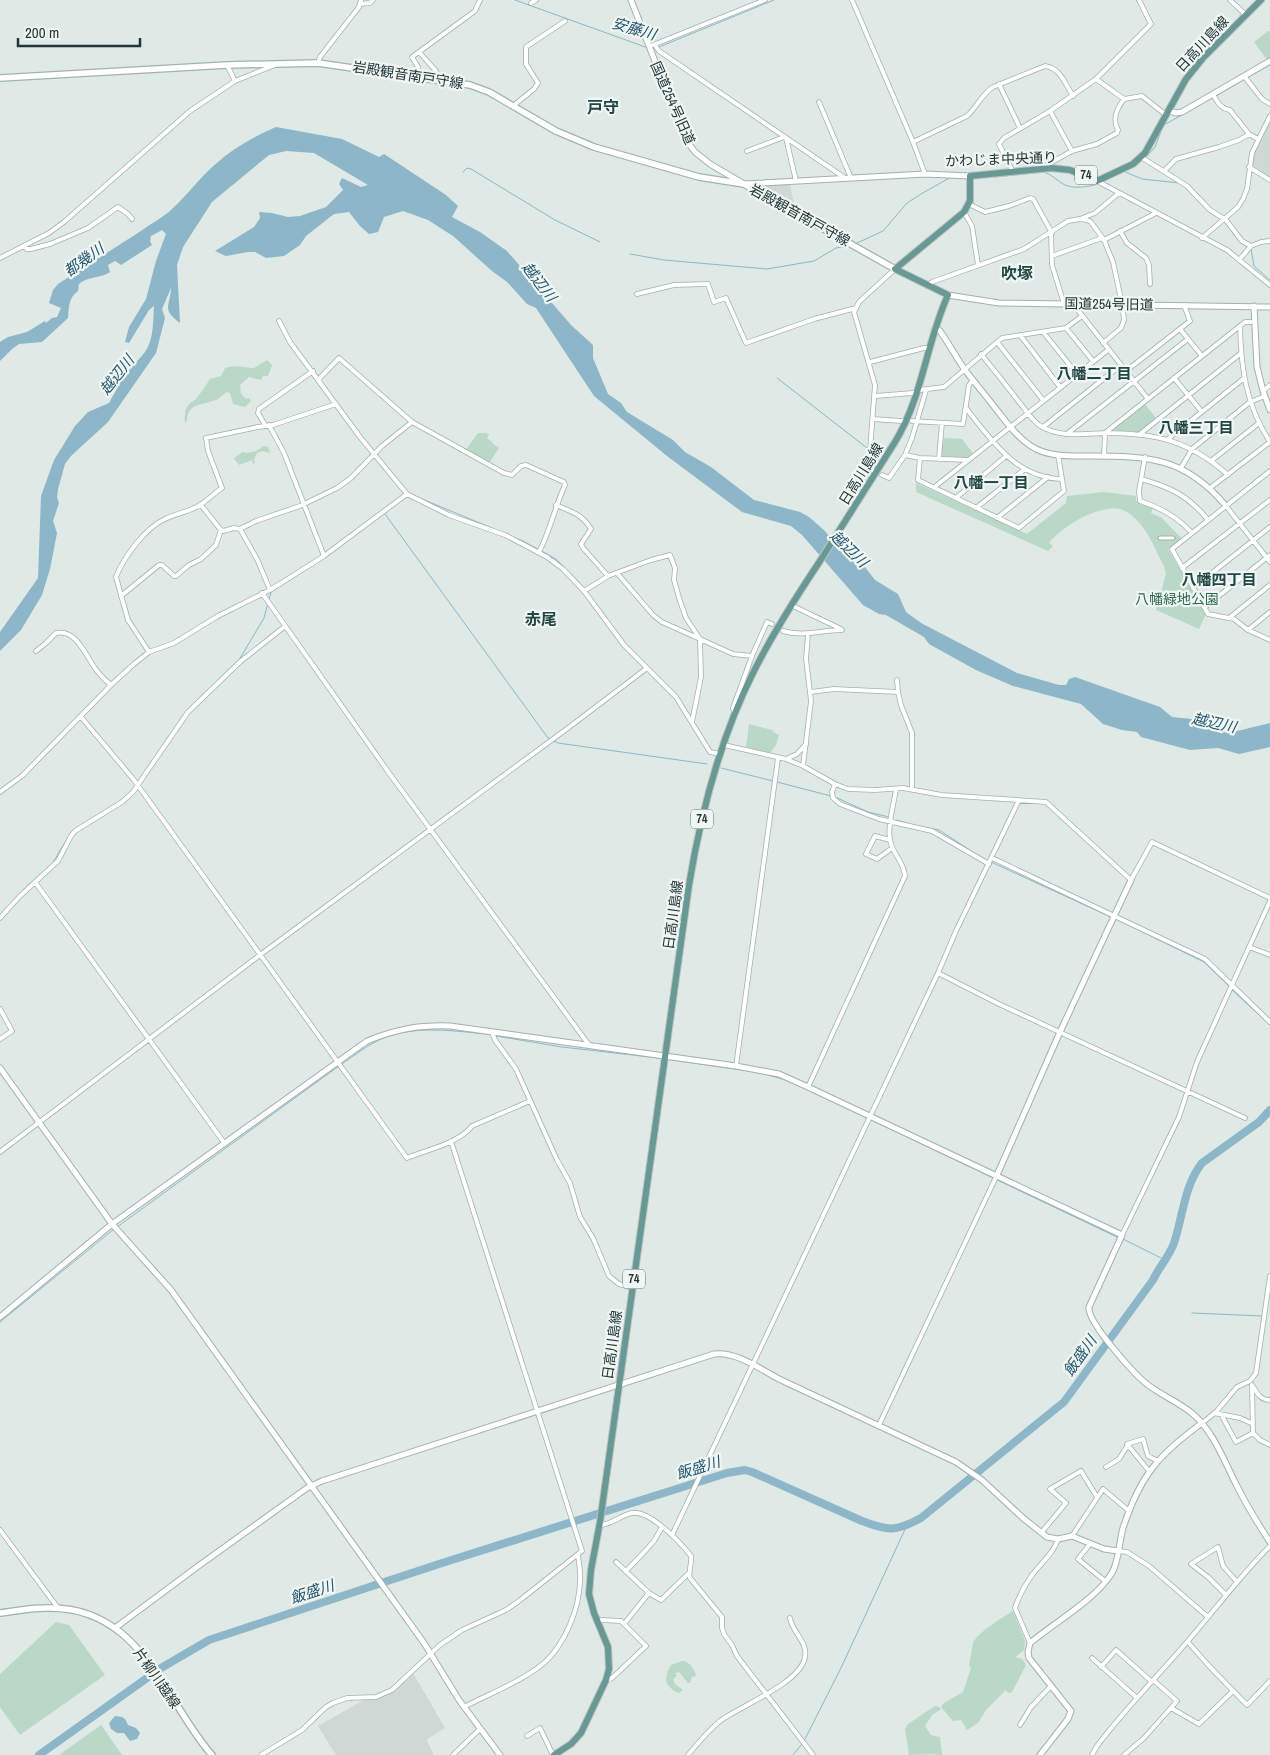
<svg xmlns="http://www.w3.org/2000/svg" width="1270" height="1755" font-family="'Archivo Narrow','Noto Sans JP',sans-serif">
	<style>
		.built { fill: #ced8d5 }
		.green { fill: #bad8c7 }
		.water { fill: #8db6c8 }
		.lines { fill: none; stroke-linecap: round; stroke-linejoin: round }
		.stream { stroke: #8db6c8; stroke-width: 1 }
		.river { stroke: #8db6c8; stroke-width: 8 }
		.pedestrian-casing { stroke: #a3b0ad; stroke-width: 5 }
		.minor-casing { stroke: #a3b0ad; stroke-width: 5.5 }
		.tertiary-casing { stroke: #a3b0ad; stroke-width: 7 }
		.secondary-casing { stroke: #a0b3af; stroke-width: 8 }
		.primary-casing { stroke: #bdc3c2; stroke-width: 8 }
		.pedestrian { stroke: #fff; stroke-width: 3 }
		.minor { stroke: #fff; stroke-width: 4 }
		.tertiary { stroke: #fff; stroke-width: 5 }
		.secondary { stroke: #fff; stroke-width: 5.5 }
		.primary { stroke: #699994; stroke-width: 6 }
		.labels { text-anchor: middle; stroke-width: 4.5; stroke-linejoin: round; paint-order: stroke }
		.shield { fill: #eff6f4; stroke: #60706e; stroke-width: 1 }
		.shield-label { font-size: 12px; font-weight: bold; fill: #223734 }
		.street-label { font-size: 14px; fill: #223734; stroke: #eff6f4 }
		.park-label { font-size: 14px; fill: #31694f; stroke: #eff6f4 }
		.water-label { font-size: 15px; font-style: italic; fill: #24556c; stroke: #eff6f4 }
		.neighbourhood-label { font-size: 15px; font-weight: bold; fill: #214643; stroke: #eff6f4 }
		.quarter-label { font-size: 16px; font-weight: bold; fill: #214643; stroke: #eff6f4 }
	</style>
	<rect width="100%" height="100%" fill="#dfe9e6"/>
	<path class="built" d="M1270,121V177L1251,165L1256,147Z
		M790,184L795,209L759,188L760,186Z
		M413,1673L445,1728L427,1739V1741L434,1755H336L318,1726L364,1700H374L387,1695Z"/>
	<path class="green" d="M1268,31H1270V58L1267,60L1254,42Z
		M267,360L272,365L268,376H263L261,380L249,377L240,385L241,394L246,399L249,398L251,401L245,407L233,404L230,393L227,392C223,394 220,398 216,400C205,405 187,402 187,421L185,423C184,416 185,409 189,404C191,402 195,400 196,399C201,392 206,386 210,379L221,376L225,368C236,364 243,368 254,368Z
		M1145,404L1156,418L1139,432L1115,431L1114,428Z
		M478,433H486L489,435L487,438L493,443V444L499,448L489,463L465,451Z
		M944,438L962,439L972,452V454L967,458L943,456L941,454Z
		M264,446L268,447L270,453L263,451L257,453L254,460L255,463L253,464L252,460L239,465L235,460L234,458L243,452L246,453L254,452Z
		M916,483L1027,534L1066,503L1067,496L1104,492L1136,496V501L1154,506L1151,513L1162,518L1182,539L1168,549L1206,614L1199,629L1156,610C1157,605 1166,576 1166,573C1165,566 1158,556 1155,548C1149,535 1140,520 1127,512C1106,499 1062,526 1049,543L1053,546L1048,551L916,492Z
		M749,724L772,730L775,733L779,735L776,745L770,753L746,747Z
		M1013,1611L1025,1641L1024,1650L1015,1657L1022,1659L1026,1665L1012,1692L1009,1693L1003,1689L1005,1691L986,1710L978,1723L967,1730L961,1720L953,1721L941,1707L944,1703L963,1692L971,1668L969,1666C970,1661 972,1647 973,1643C978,1632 1003,1617 1013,1611Z
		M56,1622L69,1625L105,1675L20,1735L0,1707V1674Z
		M682,1661C689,1661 695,1669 696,1676L692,1677L690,1683H688L679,1672L675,1673L677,1675L673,1680L675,1684L683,1690L679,1693C664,1686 663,1679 671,1665Z
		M935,1706L939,1707L941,1709L932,1715L925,1726L931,1735L940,1737L942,1755L931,1754L909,1755L905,1729L908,1724Z
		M101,1725L122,1755H59Z"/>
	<path class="water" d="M276,127L342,139L379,157L384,154L446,195L458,206L452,217L480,232L507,251L571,325L593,345V358L608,394L621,403L627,412L673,440L685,452L711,467L754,500L800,512L809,517L825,531L841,551L858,558L875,580L898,594L906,612L921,623L1017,673L1059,685H1066L1069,679L1075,677L1160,707L1172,717L1201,720L1219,732H1233L1270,723V747L1239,754L1218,748L1190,750L1141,737L1137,732L1122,730L1103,724L1081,704L1013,686L976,670L929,644L924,637L886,615L879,614L863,605L802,535L791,526L742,512L667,456L594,396L536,308L527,304L507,282L492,271L453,236L428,220L403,211L384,217L378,232L369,234L360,226L349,212L334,214L306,236L300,245L284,256L266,258L255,252H248L226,256L215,251L254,227L260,218L259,212L272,213L288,217L300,216L326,207L343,190L339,184L342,178L361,187L368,185L314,153L286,151L269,155L212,202L183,247L177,265L180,323C161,308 170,308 171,288L162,309L165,318L156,353L108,422L71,456L65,464L58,489L57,497L59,503L53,521L57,533L50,569L42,595L21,630L0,651V632L38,578L41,496L54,460L75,426L88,412L109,403L119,385L117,386C124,373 136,364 145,352C154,339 153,321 154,306L149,310L129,343L125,342L129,327L146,299L156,261L166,234L162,230L151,236L150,241L152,245L121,265L115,261L108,265L110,272C99,279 88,276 79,284L78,291C68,298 69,308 68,318L42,342L19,344L12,349L0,361V342L8,337L27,332L45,321L46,323L52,318L57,317L61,308L49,303L53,290L58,284L141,231C151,223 163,218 172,209C185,197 195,184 207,172C227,152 250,138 276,127Z
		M115,1716L122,1717L125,1719L128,1725L136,1728L140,1733L137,1739L130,1741L124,1733H117L111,1729L109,1723Z"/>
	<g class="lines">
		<path class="stream" d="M515,0L648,48
			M659,47L774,0
			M1248,77L1270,65
			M1216,96L1245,79
			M1164,125L1212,98
			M1147,156L1155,147L1162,129
			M1123,171L1142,179L1180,183
			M463,172L467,168L471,169L555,220L600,242
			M995,177L1043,172C1052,174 1057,181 1065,185C1074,189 1089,187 1098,184
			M960,178L968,179
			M1192,194L1205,207
			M1209,212L1220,219
			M1224,221L1239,241L1248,247
			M855,244L883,231L907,203L921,194L951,177
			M1251,249L1254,266L1270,280
			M630,254L664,260L767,269L814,261L836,248L849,246
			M777,378L867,448
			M410,494L523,541L556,559L584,588
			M385,514L548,738L558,743L707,764
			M330,554L383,514
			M586,591L613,627
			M269,599L271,592L318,562
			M165,742L187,710L239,660L264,618L268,603
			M721,768L773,781
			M777,782L831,796
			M835,797L868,812L889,817
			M117,803L132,791
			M896,820L907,823
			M913,825L939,830L985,860
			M75,829L110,807
			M991,862L1113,918
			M52,864L70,834
			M2,913L28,885L42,874
			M1116,919L1204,962L1230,987
			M1232,990L1270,1025
			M496,1036L562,1047L659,1058
			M672,1060L756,1072
			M342,1064C353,1056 365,1047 377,1041C412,1024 451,1031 488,1034
			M765,1074L789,1081
			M798,1085L1119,1238
			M117,1227L339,1066
			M1123,1239L1165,1260
			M1192,1313L1262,1316
			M0,1322L114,1229
			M804,1741L841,1668L907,1525
			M793,1755L802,1744"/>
		<path class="river" d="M39,1755L161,1668L209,1640L439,1564L727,1473L745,1470L752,1472L862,1521C890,1531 895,1532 921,1518L1064,1402L1153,1280C1159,1267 1169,1257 1174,1243C1183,1216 1184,1186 1202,1163L1259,1122L1270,1110"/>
		<defs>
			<path id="pedestrian" d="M1160,538H1173"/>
			<path id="minor" d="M852,0L913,142L925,174
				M1230,0L1246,15
				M531,3L536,0
				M360,4L370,3L373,0
				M653,45L765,0
				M655,45L659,51L845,178
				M419,52L436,71L434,79
				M318,63L320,57L359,7L361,0
				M416,76L418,67L412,57L475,11L480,0
				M1244,76L1262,99L1270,104
				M1096,79L1124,99
				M235,81L275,65
				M999,84L1020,128
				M1213,94C1217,102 1221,109 1230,110L1249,134L1258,139
				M819,102L851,178
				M513,106L534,89L538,83L526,64V47L565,21
				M1050,111L1072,151
				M786,138L796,181
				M913,142L967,116C977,107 982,94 993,87L1045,66C1061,68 1065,84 1073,96
				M747,151L784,137
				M1141,157L1187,186L1210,210L1226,220L1242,241L1251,246L1261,242L1270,241
				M1249,167L1270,180
				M1044,169L1045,166L1072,151L1097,144L1117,133L1118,130C1112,120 1117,108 1124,99L1142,96L1166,115
				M1164,171L1176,159L1219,147L1239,140L1249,134
				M1013,172L999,144L1004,138L1050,111L1096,79L1151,24L1139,0
				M1097,181L1227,250L1270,285
				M969,204L985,212L1009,206L1030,198L1033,199L1052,233
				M964,212L972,226L978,265
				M1080,219L1095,213L1119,193
				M1120,231L1127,243L1146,258L1149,265L1150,284
				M1051,233L1052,265L1064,304
				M1202,238L1238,207L1243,199L1247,189L1252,153L1270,116
				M1104,240L1156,213
				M24,246L27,249H31L50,244L88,228L118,207L128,214L132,219
				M1052,256L1102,238
				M0,258L49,233L64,222L190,111L235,81L227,65
				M1239,260L1251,246
				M927,286L932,282L1024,249L1068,221L1080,219L1087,220L1091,222L1104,240L1113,262L1122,304L1124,320L1121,328L1103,343
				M637,294L674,285L708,284L714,302L726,298L746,343L814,319L856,308
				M1073,304L1148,399
				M279,321L290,342L360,437L407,494L449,515L505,535L547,557L563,569L584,591L624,645L676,697L710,752L720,754
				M1240,326C1241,369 1246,405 1270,442
				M1066,328L1093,361
				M1180,329L1202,356
				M1043,332L1077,374
				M1020,335L1060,387
				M997,342L1043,400
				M981,354C994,370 1007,386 1019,402C1025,409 1031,419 1039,425C1058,438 1084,434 1106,433C1156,433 1190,441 1228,475
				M870,362L924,348H929
				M1126,371L1190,321L1184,305
				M1174,378L1202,412
				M319,379L339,358L412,422L504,473L512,475L521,466L526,465L564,482L565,485C555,507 550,531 539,552
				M919,390L944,387L1002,338L1066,328L1082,316
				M1263,391L1270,385
				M875,396L913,393
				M966,408C991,440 1016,478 1062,479
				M872,419L902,421
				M912,421L963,424L969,385L973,380
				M265,425L258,413L259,409L313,371
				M269,425L284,453L324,556
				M1043,427L1121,365
				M1068,433L1188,339
				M1140,434L1240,354
				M1168,439L1243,379
				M905,455L920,458L968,460
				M1104,456L1105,433L1240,326L1245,322H1251
				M1145,457L1139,491L1140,501C1161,508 1176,516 1192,533
				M920,458L918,480L1019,528L1064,491L1058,455
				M939,458L942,423
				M1211,461L1259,423
				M1181,468L1192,449L1250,402L1265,396
				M872,470L867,466L869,463L875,385L854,312L859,302L895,269
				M1270,471L1172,549L1208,614L1234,619L1248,630L1270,640
				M882,475L889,478L905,455L912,438L926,390
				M1141,479C1170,487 1189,496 1208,520
				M935,488L937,485L1108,350
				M1210,488L1270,442
				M956,498L1006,456
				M201,505L220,529L223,531L234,528L240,529L256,521L300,506L337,488L351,478L382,446L412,422
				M556,505C572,512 582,514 591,529L581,544L583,548L608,576
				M1226,506L1270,562
				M976,508L1025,469
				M997,518L1048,477
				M240,529L257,559L270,590
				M1182,568L1270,500
				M617,573L653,615L662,622L700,639L701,677L692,722
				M1193,588L1270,527
				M584,591L608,576L651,560L670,555L675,568L674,580L680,601L686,618L700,639L733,654L752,656
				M262,593L389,773L589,1045
				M121,596L159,565H162L174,576H176L189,565L201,559L216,545L221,530
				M791,605L841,629
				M1205,607L1270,555
				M1229,618L1270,585
				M1248,630L1270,612
				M783,631C803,637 822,630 842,630
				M36,651L46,643L56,633C77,628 87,659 97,671C101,676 106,681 111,685
				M149,652L128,620L116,577C123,558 146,527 165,519C177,513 189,512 200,505C208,500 214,493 222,488L208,451L206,438L258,427L273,425L336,404
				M897,680L898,692L901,705L912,733V789
				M811,692L834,689L898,692
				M734,712L733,708L752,656L767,622L772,624
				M81,717L134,780L407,1158C428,1149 458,1144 472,1126L530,1101
				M724,745L786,759L803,766L835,784L848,789L875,790L903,788L942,795L1046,802L1131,880L1152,842L1270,898
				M786,759L797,754L806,744
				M803,766L811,701L806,659L808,634
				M835,784L832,792L833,798L840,804L879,819L932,831L989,864
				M0,792L22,776L111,685L134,664L149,652L174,643L218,616L270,590L324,556L407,494
				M890,840L875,836L866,854L877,859L892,848
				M992,858L1205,959L1270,1022
				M35,882L225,1144
				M0,918L20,896L58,861L71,836L75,831L122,802L133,792L188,712L241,661L284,627
				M1249,947L1270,955
				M938,973L999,1004L1245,1118
				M0,1009L12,1031L0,1039
				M492,1032L495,1040L516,1069L557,1160L570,1183L580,1217L593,1238L609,1276L619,1284L633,1288
				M736,1066L778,758
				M808,1087L905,876C904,863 895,856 891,844C886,830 894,804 896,789
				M0,1152L260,955L572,725L647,668
				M1122,1235L1179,1117L1197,1062L1270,901
				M1252,1385L1253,1433L1260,1440L1270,1445
				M1252,1385C1257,1393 1260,1400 1270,1400
				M1214,1413L1240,1418L1251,1423
				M1223,1415V1418L1236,1442L1253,1433
				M1202,1423L1216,1412L1237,1387L1250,1381L1256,1373L1270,1276
				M879,1425L997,1175
				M1106,1467L1119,1459L1128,1445
				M1149,1471L1127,1444L1143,1439L1148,1456L1158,1461
				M600,1525C611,1525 621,1515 632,1513C650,1510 681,1543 691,1556C692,1564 688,1571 690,1578L722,1617V1628L724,1634L732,1645L737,1656L813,1755
				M0,1530L58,1608
				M1041,1533L1066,1503L1050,1489L1081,1471L1097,1497
				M672,1535L938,973L956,931L1019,800
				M1072,1536L1103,1489L1129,1511
				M1090,1544L1078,1559L1105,1581
				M1118,1551L1127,1552L1149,1566L1208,1617
				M616,1562L649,1593L661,1600L689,1573
				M626,1571L646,1550L654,1541L662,1527
				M1226,1595L1208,1577L1191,1564L1218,1547L1223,1566L1237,1582
				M597,1622L602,1620L621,1621L646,1646L612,1678L606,1680
				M624,1624L649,1593
				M1188,1642L1209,1666L1247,1705L1270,1681
				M1030,1643L1015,1608C1019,1596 1025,1585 1032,1575C1041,1563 1054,1553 1058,1539
				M1092,1658L1136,1697
				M1101,1667L1116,1650L1151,1681
				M464,1707C489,1694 525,1680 545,1662C565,1644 579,1609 580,1582C581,1573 579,1564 578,1555
				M1171,1708L1199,1724L1233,1691
				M1020,1725L1031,1707L1051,1686
				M527,1736L540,1728L553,1755
				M261,1755L302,1730L326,1707L333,1703L347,1698L376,1697L392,1690L440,1645L462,1630L506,1610L519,1601L582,1551L451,1141
				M453,1755L480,1729
				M688,1755C698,1743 708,1731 720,1721C740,1706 801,1683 805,1657C808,1642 792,1632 790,1618
				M1092,1755L1097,1746C1125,1709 1157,1677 1187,1642C1215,1610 1240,1576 1270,1546
				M1124,1755L1144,1738L1177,1701L1153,1680"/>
			<path id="tertiary" d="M631,0L686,140L695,152L710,164L744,184L925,174L970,176
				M1169,111L1176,113L1182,112L1270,61
				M948,295L999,303L1270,307
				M1254,306L1257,367L1263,391L1270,410
				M935,328L940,331C949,344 956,357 965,370C975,383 986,396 996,409C1008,424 1019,440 1036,449C1053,457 1071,456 1089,456C1149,456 1185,457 1226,506
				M0,1068L112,1224L171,1290L424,1643L459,1700L500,1755
				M997,1175L1060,1032L1131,880
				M0,1317L112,1224L367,1041C396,1029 419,1025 450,1026L736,1066L779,1074L808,1087L1122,1235L1089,1307C1087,1322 1135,1375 1148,1385C1163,1396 1180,1403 1193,1414C1214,1432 1225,1463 1237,1486C1247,1506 1258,1524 1270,1542
				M115,1628L197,1567L307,1488L322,1481L714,1354C736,1351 760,1369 779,1379L956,1462L982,1480L1023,1518L1047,1537L1058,1539L1072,1536L1104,1549L1118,1551
				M1040,1755L1068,1719L1071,1711L1029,1658L1028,1652L1030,1643C1055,1622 1095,1600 1112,1573C1119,1561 1119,1542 1123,1528C1140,1476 1158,1455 1202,1423"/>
			<path id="secondary" d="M0,78L227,65L318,63L470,85L489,92L556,131L594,147L699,177L744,184L895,269
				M0,1613C15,1611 30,1608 46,1608C109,1606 141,1647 171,1695C183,1715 196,1737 212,1755"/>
			<path id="primary" d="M554,1755L571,1744L581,1733L606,1680L609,1669L608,1647L594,1613L589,1594L591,1570L600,1522L689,885C701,812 720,738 754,671C773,633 796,597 820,561C845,521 870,482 895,442C923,396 926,343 948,295L895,269L964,212L970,201V176L1051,168L1070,170L1097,181L1133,164L1145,153L1186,79L1203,58L1261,0"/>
		</defs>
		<use href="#pedestrian" class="pedestrian-casing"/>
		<use href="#minor" class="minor-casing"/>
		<use href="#tertiary" class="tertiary-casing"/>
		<use href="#secondary" class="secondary-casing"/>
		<use href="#primary" class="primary-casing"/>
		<use href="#pedestrian" class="pedestrian"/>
		<use href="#minor" class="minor"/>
		<use href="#tertiary" class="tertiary"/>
		<use href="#secondary" class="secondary"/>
		<use href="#primary" class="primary"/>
	</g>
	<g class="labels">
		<g class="shield">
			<rect x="1075" y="165.5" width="22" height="19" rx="4"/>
			<rect x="691" y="809.5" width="22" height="19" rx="4"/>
			<rect x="623" y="1269.5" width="22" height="19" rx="4"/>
		</g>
		<g class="shield-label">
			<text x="1086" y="179">74</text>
			<text x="702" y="823">74</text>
			<text x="634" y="1283">74</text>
		</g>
		<g class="street-label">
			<text transform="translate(1202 44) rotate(-47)" y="5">日高川島線</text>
			<text transform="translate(408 75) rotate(9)" y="5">岩殿観音南戸守線</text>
			<text transform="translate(673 103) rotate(66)" y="5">国道254号旧道</text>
			<text transform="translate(1001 159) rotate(-2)" y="5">かわじま中央通り</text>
			<text transform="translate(800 215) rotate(29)" y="5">岩殿観音南戸守線</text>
			<text transform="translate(1109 304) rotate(1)" y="5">国道254号旧道</text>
			<text transform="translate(861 474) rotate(-58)" y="5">日高川島線</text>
			<text transform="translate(673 915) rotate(-82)" y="5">日高川島線</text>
			<text transform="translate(612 1345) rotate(-82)" y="5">日高川島線</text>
			<text transform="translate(157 1678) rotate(55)" y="5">片柳川越線</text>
		</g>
		<g class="park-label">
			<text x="1177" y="604">八幡緑地公園</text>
		</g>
		<g class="water-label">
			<text transform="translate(634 29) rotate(16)" y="5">安藤川</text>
			<text transform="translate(84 260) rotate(-36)" y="5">都幾川</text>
			<text transform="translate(539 282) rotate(52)" y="5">越辺川</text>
			<text transform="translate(117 375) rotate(-52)" y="5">越辺川</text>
			<text transform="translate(849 549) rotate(44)" y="5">越辺川</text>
			<text transform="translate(1214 723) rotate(12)" y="5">越辺川</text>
			<text transform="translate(1080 1356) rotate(-55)" y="5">飯盛川</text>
			<text transform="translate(698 1468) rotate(-17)" y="5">飯盛川</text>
			<text transform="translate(312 1592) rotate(-18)" y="5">飯盛川</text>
		</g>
		<g class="neighbourhood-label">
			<text x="1094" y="379">八幡二丁目</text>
			<text x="1196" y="433">八幡三丁目</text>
			<text x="991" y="488">八幡一丁目</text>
			<text x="1219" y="585">八幡四丁目</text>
		</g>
		<g class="quarter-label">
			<text x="603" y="113">戸守</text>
			<text x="1017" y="279">吹塚</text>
			<text x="541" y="625">赤尾</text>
		</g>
	</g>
	<path d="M18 38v8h122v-8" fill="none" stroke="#223734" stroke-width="2.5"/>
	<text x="25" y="38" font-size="15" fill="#223734" stroke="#eff6f4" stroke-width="4" paint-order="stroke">200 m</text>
</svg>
